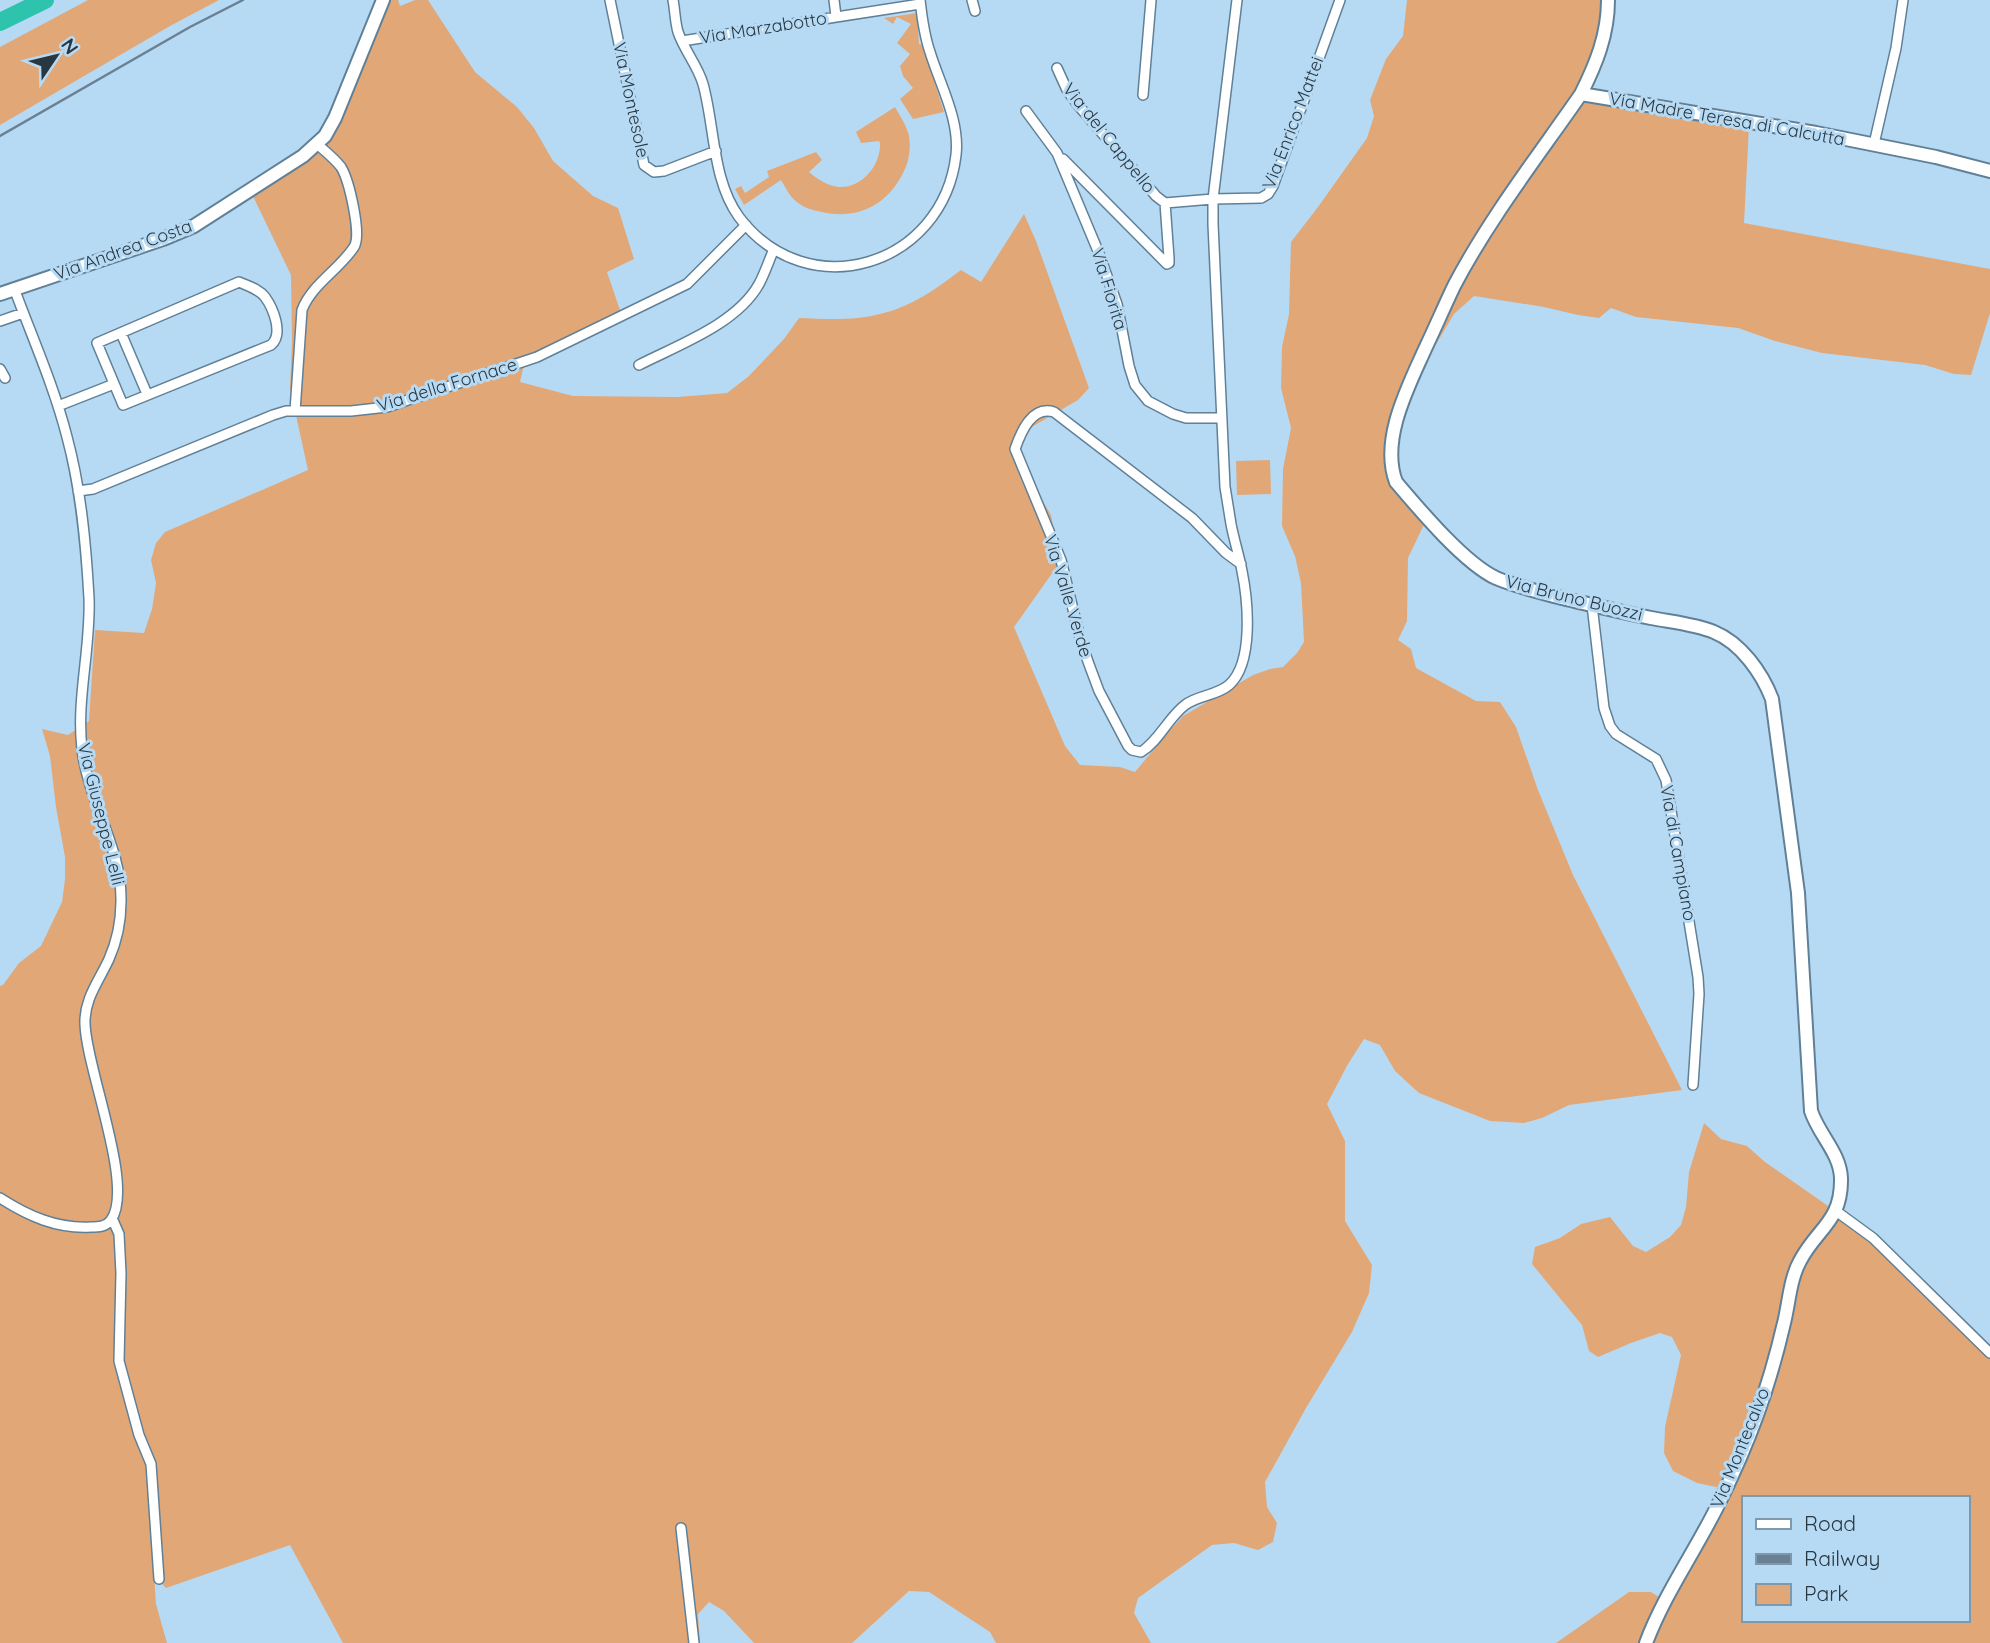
<svg xmlns="http://www.w3.org/2000/svg" width="1990" height="1643" font-family="Quicksand,sans-serif">
	<style>
		.green { fill: #e2a776; fill-rule: evenodd }
		.lines { fill: none; stroke-linecap: round; stroke-linejoin: round }
		.river { stroke: #2dc3ad; stroke-width: 18 }
		.street-casing { stroke: #608097; stroke-width: 12 }
		.secondary-casing { stroke: #608097; stroke-width: 16 }
		.street { stroke: #fff; stroke-width: 9 }
		.secondary { stroke: #fff; stroke-width: 12 }
		.rail { stroke: #6a8193; stroke-width: 2.5 }
		.labels { text-anchor: middle; stroke-width: 6; stroke-linejoin: round; paint-order: stroke }
		.street-label { font-size: 18px; fill: #293741; stroke: #b7daf4 }
	</style>
	<rect width="100%" height="100%" fill="#b7daf4"/>
	<path class="green" d="M88,0H219L170,26L0,125V47Z
		M390,0H398L400,6L415,0H428L475,72L517,107L534,128L553,161L593,196L618,208L634,259L607,272L622,316L525,361L520,382L573,396L678,397L727,393L749,376L784,339L799,318C825,319 854,321 880,314C911,307 936,289 961,270L981,282L1024,214L1036,241L1089,388L1078,400L1030,428L1020,448L1025,471L1051,515L1060,562L1014,627L1065,746L1080,765L1120,767L1135,772L1164,737L1183,716L1253,675L1270,669L1283,667L1297,653L1304,642L1301,583L1295,556L1282,526L1283,469L1291,428L1281,388L1282,347L1289,314L1291,242L1318,207L1367,138L1374,116L1370,100L1386,59L1403,36L1407,0H1609L1585,89L1653,114L1749,127L1744,223L1990,269V313L1971,375L1954,374L1925,365L1822,353L1775,341L1738,328L1636,317L1611,308L1599,318L1578,315L1544,307L1474,296L1454,314L1417,376L1394,445V467L1402,485L1429,514L1408,558L1407,621L1398,640L1411,649L1416,668L1476,701L1500,702L1516,727L1538,790L1573,875L1682,1090L1569,1105L1542,1118L1524,1123L1490,1121L1419,1093L1395,1071L1380,1045L1364,1039L1348,1064L1327,1104L1345,1141V1221L1372,1265L1369,1293L1352,1332L1306,1408L1265,1482L1267,1507L1277,1523L1273,1542L1258,1550L1234,1543L1212,1545L1138,1598L1134,1613L1151,1643H996L990,1632L929,1592L909,1591L852,1643H754L724,1611L709,1602L698,1614L700,1643H343L290,1545L166,1588L154,1575L156,1604L167,1643H0V986L3,985L19,963L41,946L62,902L65,879V857L56,807L50,756L42,729L68,735L89,721L95,630L144,633L152,609L156,583L151,560L156,543L165,532L308,470L290,388L292,342L291,275L252,194L325,134Z
		M917,13L919,44L923,45L944,112L913,119L900,99L913,88L903,76L900,66L910,54L897,43L911,24L897,17L893,24L884,18Z
		M895,107C900,116 907,126 909,136C911,149 909,162 903,173C887,206 856,220 822,212C812,210 804,208 797,202C789,196 786,188 781,180L744,205L735,189L741,186L745,193L769,177L767,171L816,152L822,160L809,172C817,179 828,186 839,187C862,188 881,165 880,143L879,141L861,143L856,132Z
		M1270,460L1271,494L1237,495L1236,461Z
		M1704,1123L1721,1139L1747,1146L1765,1162L1851,1222L1990,1357V1643H1556L1629,1592H1651L1665,1601L1721,1488L1697,1483L1673,1471L1664,1453L1665,1427L1681,1355L1672,1337L1660,1333L1631,1343L1598,1357L1589,1351L1582,1325L1532,1264L1535,1247L1560,1238L1581,1224L1610,1217L1633,1246L1646,1252L1670,1237L1681,1225L1686,1207L1689,1172ZM1743,1498H1967V1620H1743Z"/>
	<g class="lines">
		<path class="river" d="M0,22L45,0"/>
		<defs>
			<path id="street" d="M610,0L644,165L654,172L664,171L716,151
				M673,0C675,10 675,22 678,32C684,50 698,66 703,84C715,127 712,180 739,217C808,308 943,266 956,155C960,120 940,85 930,52C924,35 922,18 920,0
				M834,0L836,16
				M972,0L975,11
				M1237,0L1213,199V224L1225,487C1227,499 1229,512 1231,524C1234,540 1239,555 1242,571C1248,601 1254,663 1229,685C1216,696 1198,695 1185,705C1168,718 1159,741 1141,752L1132,750L1128,746L1099,691L1090,667L1081,642L1061,560L1015,449C1021,432 1032,405 1054,412L1192,518L1226,553L1241,564
				M682,41L920,4
				M1057,68L1067,90L1078,105L1156,196L1165,203L1213,199L1261,198L1268,194L1273,186L1340,0
				M1143,95L1151,0
				M1026,111L1057,153L1098,251L1117,304L1129,366L1135,385L1148,401L1173,414L1186,418H1222
				M1874,144L1896,48L1903,0
				M1063,159L1167,264L1169,263V258L1165,203
				M239,282C248,286 259,289 265,297C273,308 284,334 271,345L123,405L97,343Z
				M0,321L23,313
				M121,333L147,394
				M639,365C678,345 737,324 759,284C765,273 769,260 774,249
				M0,369L5,378
				M58,406L114,384
				M295,411L302,310C312,284 339,270 354,247C362,235 349,180 341,167C335,159 325,151 317,144
				M78,491L93,489L273,415L286,411H351L387,407L537,357L687,284L746,225
				M1592,605L1604,708L1610,726L1616,734L1656,759L1666,780L1698,977L1699,994L1693,1085
				M0,1198C28,1216 57,1229 91,1227C98,1227 106,1227 111,1220C135,1187 86,1068 85,1024C84,999 99,981 109,959C117,941 121,921 121,901C122,847 88,802 82,749C76,699 91,648 89,598C86,544 81,489 67,437C54,386 32,337 14,288
				M1836,1211L1873,1238L1990,1353
				M112,1218L119,1234L121,1273L119,1361L139,1435L151,1464L159,1579
				M681,1528L694,1643"/>
			<path id="secondary" d="M1608,0C1608,35 1596,64 1581,94C1538,156 1489,219 1454,286C1444,307 1435,328 1425,349C1408,387 1380,440 1396,482C1419,509 1464,563 1496,578C1517,587 1540,592 1562,598C1592,605 1621,612 1651,618C1672,622 1695,624 1714,632C1741,643 1762,673 1772,699L1798,893L1811,1111C1819,1135 1840,1153 1841,1178C1842,1222 1817,1228 1800,1261C1790,1279 1789,1303 1784,1323C1777,1353 1768,1385 1757,1415C1747,1443 1731,1479 1717,1507C1694,1553 1664,1595 1646,1643
				M1581,94L1816,133L1936,157L1990,171
				M0,294L163,239L194,226L303,156L325,136L335,118L383,0"/>
		</defs>
		<use href="#street" class="street-casing"/>
		<use href="#secondary" class="secondary-casing"/>
		<use href="#street" class="street"/>
		<use href="#secondary" class="secondary"/>
		<path class="rail" d="M0,136L190,27L243,0"/>
	</g>
	<g class="labels">
		<g class="street-label">
			<text transform="translate(763 28) rotate(-9)" y="6">Via Marzabotto</text>
			<text transform="translate(631 100) rotate(78)" y="6">Via Montesole</text>
			<text transform="translate(1727 119) rotate(10)" y="6">Via Madre Teresa di Calcutta</text>
			<text transform="translate(1293 123) rotate(-69)" y="6">Via Enrico Mattei</text>
			<text transform="translate(1109 138) rotate(51)" y="6">Via del Cappello</text>
			<text transform="translate(123 250) rotate(-20)" y="6">Via Andrea Costa</text>
			<text transform="translate(1109 289) rotate(73)" y="6">Via Fiorita</text>
			<text transform="translate(447 385) rotate(-17)" y="6">Via della Fornace</text>
			<text transform="translate(1068 596) rotate(73)" y="6">Via Valle Verde</text>
			<text transform="translate(1574 598) rotate(14)" y="6">Via Bruno Buozzi</text>
			<text transform="translate(101 814) rotate(76)" y="6">Via Giuseppe Lelli</text>
			<text transform="translate(1678 853) rotate(80)" y="6">Via di Campiano</text>
			<text transform="translate(1740 1448) rotate(-68)" y="6">Via Montecalvo</text>
		</g>
	</g>
	<rect x="1742" y="1496" width="228" height="126" fill="#b7daf4" stroke="#7e99ac" stroke-width="2"/>
	<rect x="1756" y="1519" width="35" height="10" fill="#ffffff" stroke="#7e99ac" stroke-width="2"/>
	<text x="1804" y="1531" font-size="21" fill="#293741">Road</text>
	<rect x="1756" y="1554" width="35" height="10" fill="#6a8193" stroke="#7e99ac" stroke-width="2"/>
	<text x="1804" y="1566" font-size="21" fill="#293741">Railway</text>
	<rect x="1756" y="1584" width="35" height="21" fill="#e2a776" stroke="#7e99ac" stroke-width="2"/>
	<text x="1804" y="1601" font-size="21" fill="#293741">Park</text>
	<g transform="translate(56 56) rotate(55)" stroke="#b7daf4" stroke-width="5" paint-order="stroke">
	<path d="M0-5L12 26L0 18L-12 26Z" fill="#293741"/>
	<text y="-10" font-size="19" font-weight="bold" text-anchor="middle" fill="#293741">N</text>
	</g>
</svg>
